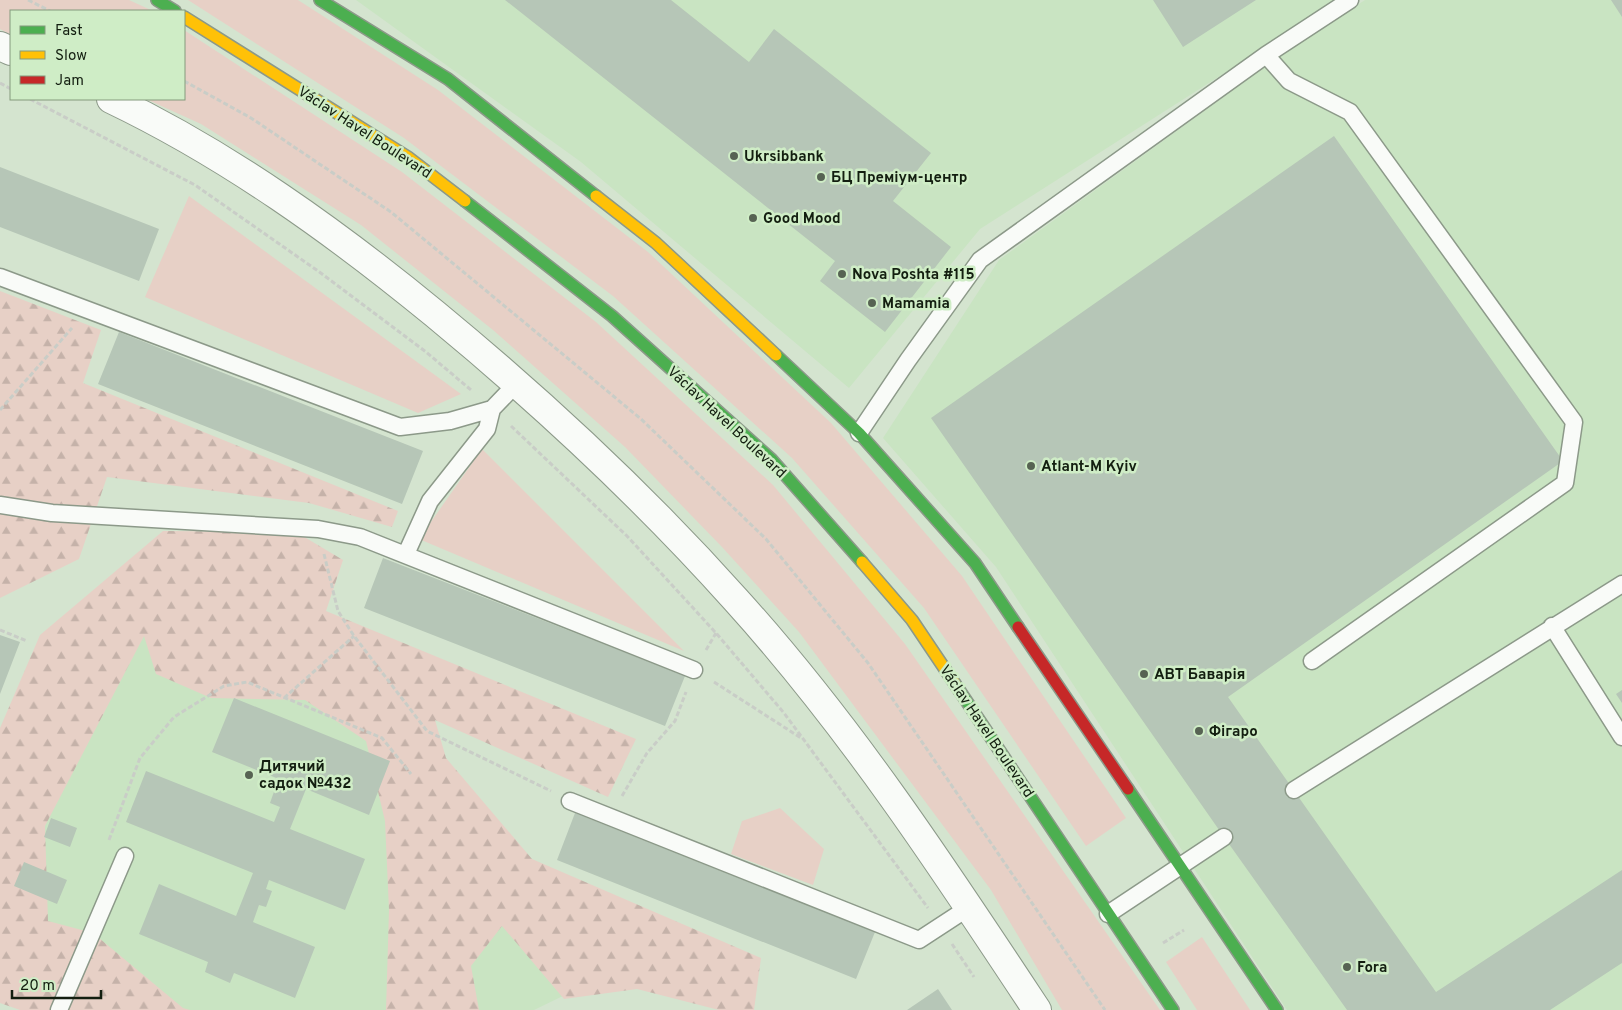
<svg xmlns="http://www.w3.org/2000/svg" width="1622" height="1010" font-family="Overpass,sans-serif">
	<style>
		.built { fill: #c9e4c2 }
		.forest { fill: url(#forest-firs) }
		.park { fill: #e7d0c6 }
		.building { fill: #b6c6b7 }
		.lines { fill: none; stroke-linecap: round; stroke-linejoin: round }
		.lane-casing { stroke: #8c9989; stroke-width: 19 }
		.street-casing { stroke: #8c9989; stroke-width: 30 }
		.fast-casing { stroke: #8c9989; stroke-width: 14 }
		.slow-casing { stroke: #8c9989; stroke-width: 14 }
		.jam-casing { stroke: #8c9989; stroke-width: 14 }
		.path { stroke: #c9cdc7; stroke-width: 3; stroke-dasharray: 5 2.5; stroke-linecap: butt }
		.lane { stroke: #f9fbf8; stroke-width: 16 }
		.street { stroke: #f9fbf8; stroke-width: 28 }
		.fast { stroke: #4caf50; stroke-width: 11 }
		.slow { stroke: #ffc107; stroke-width: 11 }
		.jam { stroke: #c62828; stroke-width: 11 }
		.poi-dot { fill: #576353; stroke: #cfedc6; stroke-width: 2 }
		.labels { text-anchor: middle; stroke-width: 5; stroke-linejoin: round; paint-order: stroke }
		.street-label { font-size: 15px; fill: #131e10; stroke: #cfedc6 }
		.poi-label { font-size: 15px; font-weight: bold; fill: #131e10; stroke: #cfedc6; text-anchor: start }
	</style>
	<defs>
		<pattern id="forest-firs" width="22" height="20" patternUnits="userSpaceOnUse" patternTransform="scale(1.25)"><rect width="22" height="20" fill="#e7d0c6"/><path d="M5 1l3.5 6h-7zM16 11l3.5 6h-7z" fill="#c5b2a9"/></pattern>
	</defs>
	<rect width="100%" height="100%" fill="#d4e4cf"/>
	<path class="built" d="M356,0H1339L980,229L849,388L581,162Z
		M1365,0H1622V1010H1287L996,567L883,438L999,260L1280,56Z
		M153,546L323,618L598,979L534,1010H153L0,906Z"/>
	<path class="forest" d="M0,291L101,330L83,383L398,511L392,527L309,503L107,477L79,559L0,598Z
		M163,531L296,532L343,560L326,611L636,739L608,797L435,720L446,758L532,859L761,958L754,1010H719L637,989L564,999L502,926L471,966L479,1010H386L389,910L385,821L366,741L305,700L211,698L156,674L144,636L45,826L48,921L93,933L183,1008L190,1010H20L0,1003V728L40,635Z"/>
	<path class="park" d="M0,0H129L153,11H11V35L0,29Z
		M188,0H298L438,90L648,252L831,423L962,576L1126,818L1086,846L924,608L792,458L613,296L404,138Z
		M184,30L402,172L596,322L773,485L905,644L1160,1010H1062L991,890L799,632L722,547L625,447L493,330L361,225L201,124L146,99H184Z
		M189,196L461,394L418,413L145,297Z
		M482,449L684,651L419,539Z
		M780,808L824,849L813,885L731,854L742,821Z
		M1202,937L1250,1010H1197L1166,962Z"/>
	<path class="building" d="M505,0H671L749,62L774,29L931,153L893,201L951,247L885,332L820,281L835,261Z
		M1153,0H1256L1183,47Z
		M1611,0H1622V17Z
		M1334,136L1563,461L1228,697L1436,992L1622,870V963L1550,1010H1347L1224,837L931,418Z
		M0,167L159,229L139,281L0,227Z
		M119,332L423,451L402,504L98,384Z
		M383,558L685,676L665,726L364,608Z
		M0,635L20,642L0,694Z
		M1622,690V703L1616,694Z
		M234,698L390,761L369,815L306,789L290,829L365,859L345,910L269,880L266,889L272,891L266,907L259,905L253,922L315,947L295,998L234,973L230,983L205,972L208,962L139,934L159,884L236,916L253,873L126,822L146,771L274,822L280,807L270,803L276,786L286,790L289,783L212,752Z
		M575,813L875,932L856,979L557,860Z
		M51,818L77,828L70,847L44,837Z
		M24,862L67,880L57,904L14,886Z
		M938,989L952,1010H907Z"/>
	<g class="lines">
		<defs>
			<path id="lane" d="M1266,55L1289,81L1350,112L1574,422L1565,483L1312,661
				M0,277L400,427L450,421L492,409L518,382
				M859,433L908,360L980,260L1266,55L1350,0
				M0,505L52,513L318,529L360,537L694,670
				M406,554L430,501L487,429L492,409
				M1552,626L1622,737
				M1294,790L1622,584
				M570,801L919,940L968,908
				M1108,914L1224,837
				M59,1010L125,856"/>
			<path id="street" d="M0,46L11,51
				M111,99C228,155 335,232 435,314C543,403 643,496 736,600C850,726 944,869 1037,1010"/>
			<path id="fast" d="M157,0L175,11
				M320,0L448,79L596,196
				M465,201L612,316L771,459L862,562
				M776,355L859,433L975,563L1018,627
				M955,684L1173,1010
				M1128,789L1277,1010"/>
			<path id="slow" d="M184,17L409,158L465,201
				M596,196L656,243L776,355
				M862,562L912,620L955,684"/>
			<path id="jam" d="M1018,627L1128,789"/>
		</defs>
		<use href="#lane" class="lane-casing"/>
		<use href="#street" class="street-casing"/>
		<use href="#fast" class="fast-casing"/>
		<use href="#slow" class="slow-casing"/>
		<use href="#jam" class="jam-casing"/>
		<path class="path" d="M28,0L50,11
			M184,81L251,118L391,212L641,419L766,539L868,663L1105,1010
			M0,83L11,89
			M30,99L195,185L318,271L426,352L471,390
			M0,410L72,328
			M511,426L627,536L716,633L784,713L928,908
			M324,554L338,611L354,636L427,731L551,791
			M0,630L27,641
			M706,650L716,633
			M714,682L801,738
			M284,698L354,636
			M622,796L647,753L675,721L686,692
			M109,840L140,758L174,717L224,686L247,682L382,738L411,774
			M1163,943L1184,930
			M952,944L974,977"/>
		<use href="#lane" class="lane"/>
		<use href="#street" class="street"/>
		<use href="#fast" class="fast"/>
		<use href="#slow" class="slow"/>
		<use href="#jam" class="jam"/>
	</g>
	<g class="poi-dot">
		<circle cx="734" cy="156" r="5"/>
		<circle cx="821" cy="177" r="5"/>
		<circle cx="753" cy="218" r="5"/>
		<circle cx="842" cy="274" r="5"/>
		<circle cx="872" cy="303" r="5"/>
		<circle cx="1031" cy="466" r="5"/>
		<circle cx="1144" cy="674" r="5"/>
		<circle cx="1199" cy="731" r="5"/>
		<circle cx="249" cy="775" r="5"/>
		<circle cx="1347" cy="967" r="5"/>
	</g>
	<g class="labels">
		<g class="street-label">
			<text transform="translate(365 132) rotate(33)" y="5">Václav Havel Boulevard</text>
			<text transform="translate(727 422) rotate(43)" y="5">Václav Havel Boulevard</text>
			<text transform="translate(987 731) rotate(56)" y="5">Václav Havel Boulevard</text>
		</g>
		<g class="poi-label">
			<text x="744" y="161">Ukrsibbank</text>
			<text x="831" y="182">БЦ Преміум-центр</text>
			<text x="763" y="223">Good Mood</text>
			<text x="852" y="279">Nova Poshta #115</text>
			<text x="882" y="308">Mamamia</text>
			<text x="1041" y="471">Atlant-M Kyiv</text>
			<text x="1154" y="679">АВТ Баварія</text>
			<text x="1209" y="736">Фігаро</text>
			<text x="259" y="771">Дитячий<tspan x="259" dy="17">садок №432</tspan></text>
			<text x="1357" y="972">Fora</text>
		</g>
	</g>
	<rect x="10" y="10" width="175" height="90" fill="#cfedc6" stroke="#849a7d"/>
	<rect x="20" y="26" width="25" height="8" fill="#4caf50" stroke="#849a7d"/>
	<text x="55" y="35" font-size="15" fill="#131e10">Fast</text>
	<rect x="20" y="51" width="25" height="8" fill="#ffc107" stroke="#849a7d"/>
	<text x="55" y="60" font-size="15" fill="#131e10">Slow</text>
	<rect x="20" y="76" width="25" height="8" fill="#c62828" stroke="#849a7d"/>
	<text x="55" y="85" font-size="15" fill="#131e10">Jam</text>
	<path d="M12 990v8h89v-8" fill="none" stroke="#131e10" stroke-width="2.5"/>
	<text x="20" y="990" font-size="15" fill="#131e10" stroke="#cfedc6" stroke-width="4" paint-order="stroke">20 m</text>
</svg>
